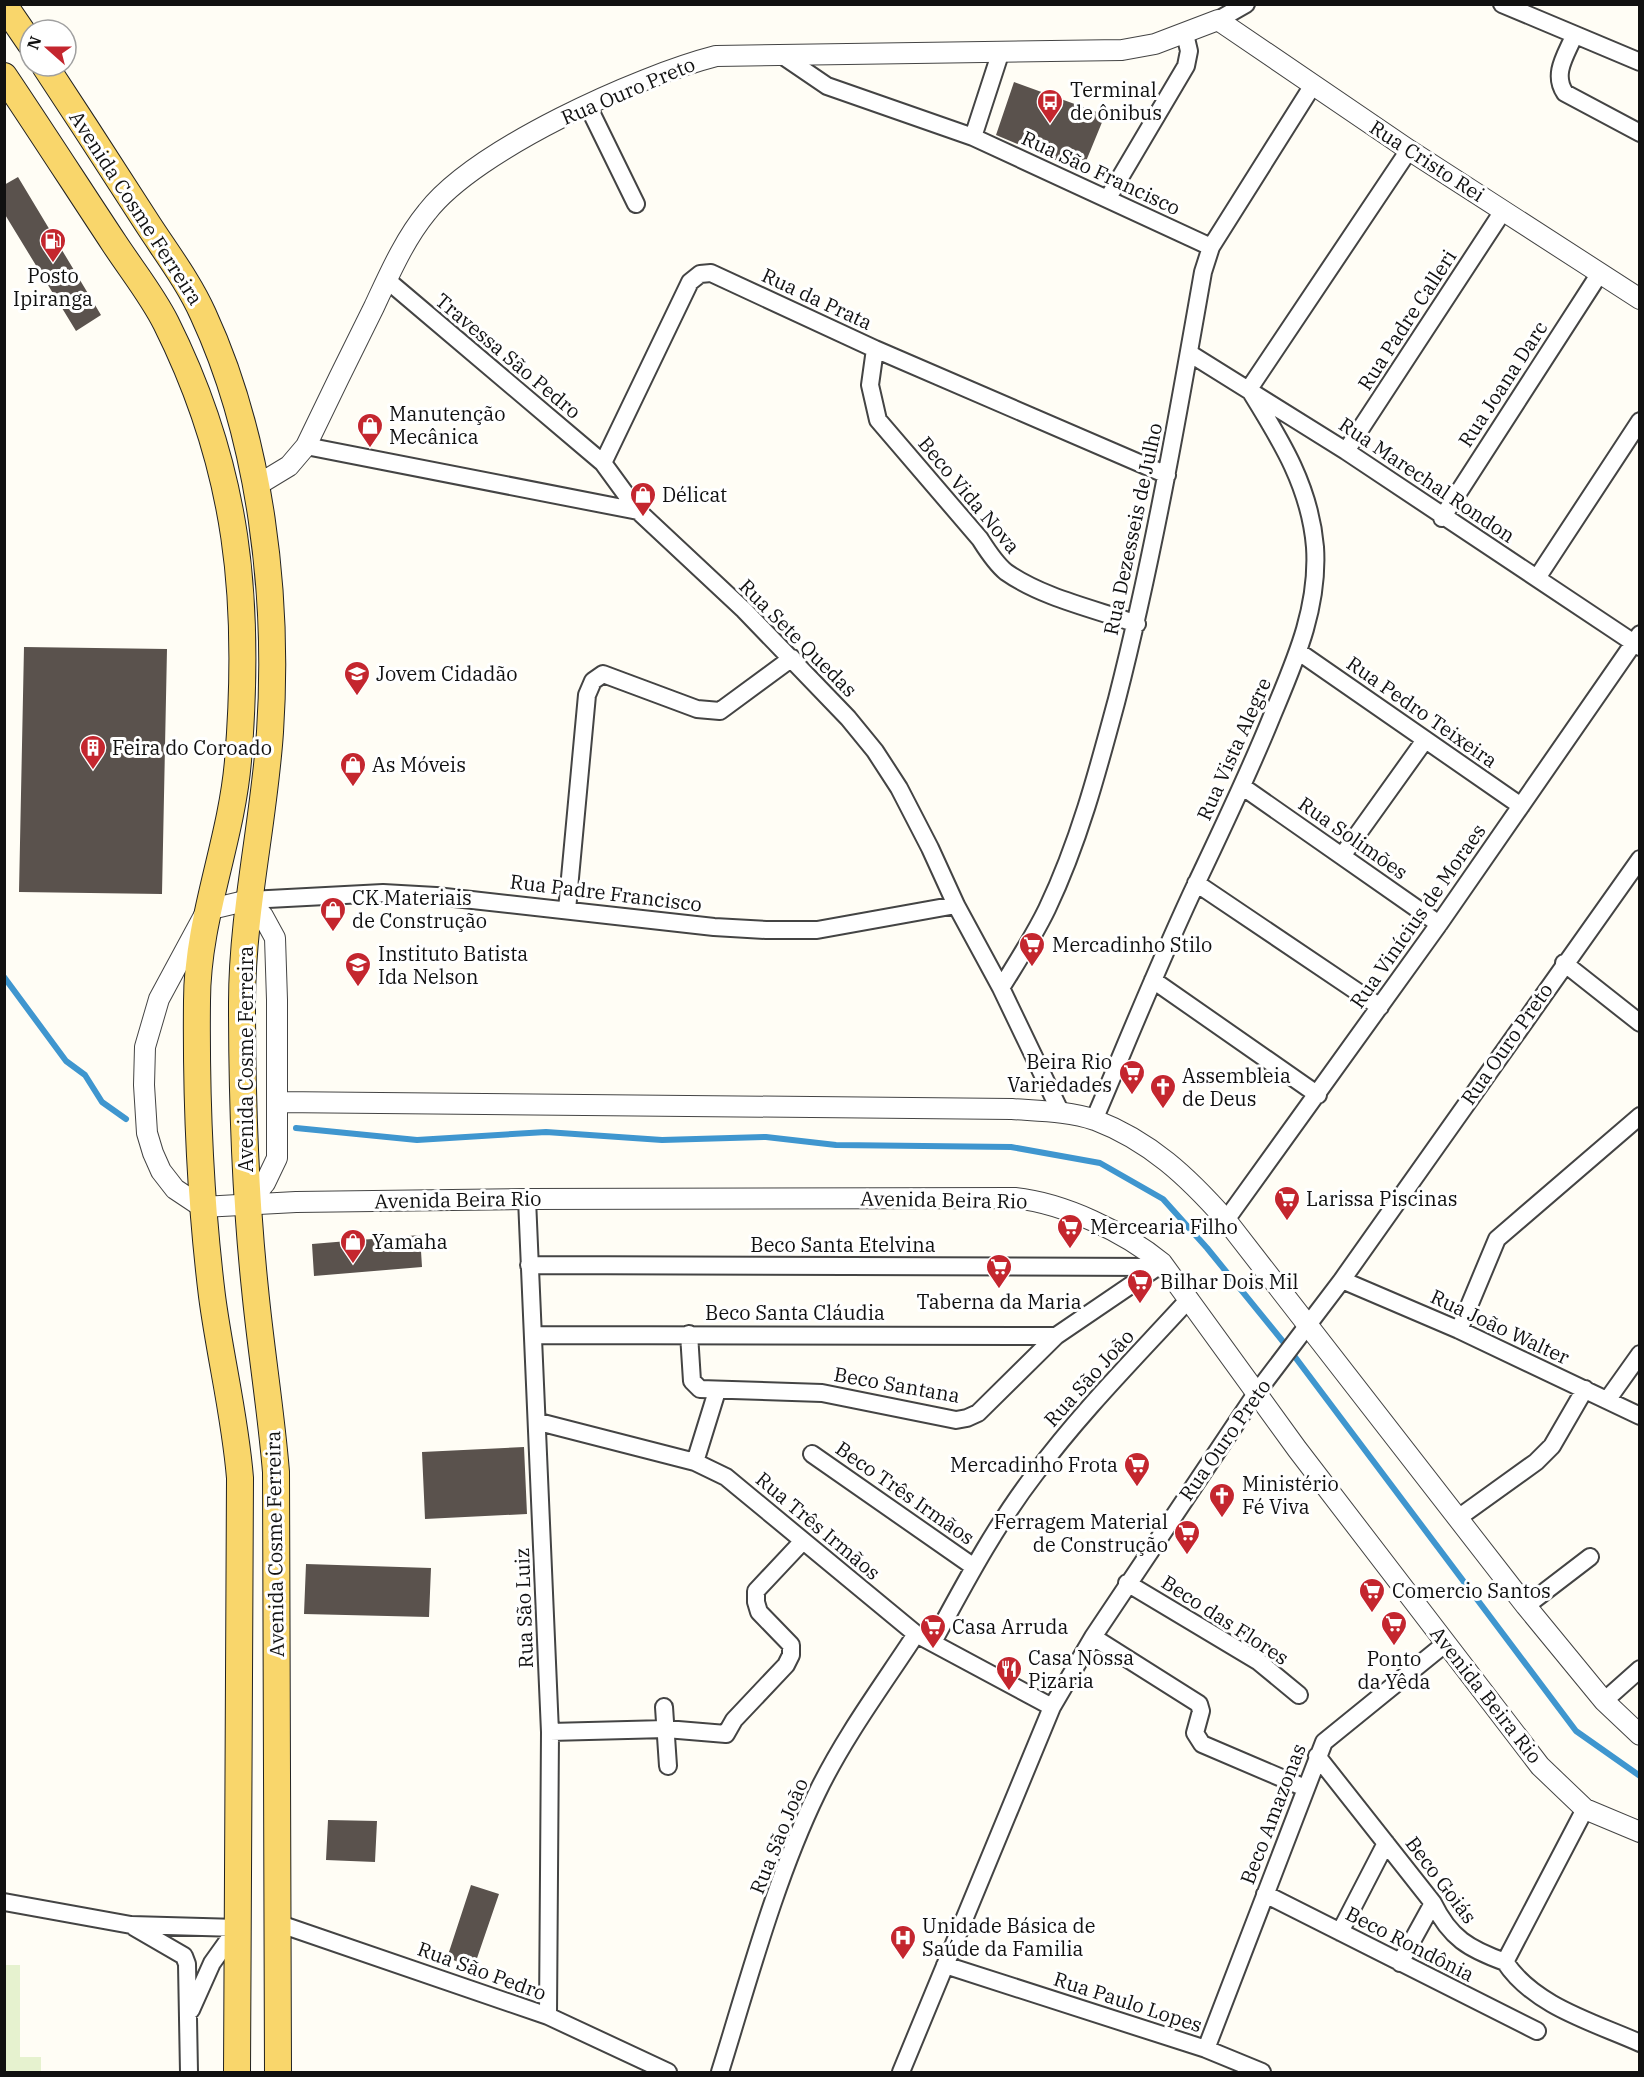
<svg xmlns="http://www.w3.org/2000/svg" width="1644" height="2077" font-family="'IBM Plex Serif',serif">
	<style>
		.pitch { fill: #e6f2cf }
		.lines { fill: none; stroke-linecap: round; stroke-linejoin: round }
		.stream { stroke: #3f96cf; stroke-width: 6 }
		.building { fill: #5a524d }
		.minor-casing { stroke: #444; stroke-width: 20 }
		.tertiary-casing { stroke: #444; stroke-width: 22 }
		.primary-casing { stroke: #222; stroke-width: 28 }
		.minor { stroke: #fff; stroke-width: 16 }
		.tertiary { stroke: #fff; stroke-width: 20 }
		.primary { stroke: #f9d66b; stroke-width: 26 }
		.labels { text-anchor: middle; stroke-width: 6; stroke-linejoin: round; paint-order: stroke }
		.poi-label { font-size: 20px; fill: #111; stroke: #fff; text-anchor: start }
		.street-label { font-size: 20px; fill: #111; stroke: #fff }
	</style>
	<rect width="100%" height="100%" fill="#fffdf5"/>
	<path class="pitch" d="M5,1965H20V2057H41V2072H5Z"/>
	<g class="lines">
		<path class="stream" d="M4,977L66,1061L85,1075L102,1102L126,1119
			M296,1128L417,1140L546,1132L662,1140L766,1137L836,1145L1011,1147L1100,1163L1163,1199L1207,1248L1289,1349L1576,1731L1640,1776"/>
	</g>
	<path class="building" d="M1014,82L1105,115L1082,171L996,135Z
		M18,177L101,315L76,331L4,213V185Z
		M24,647L167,649L162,894L19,892Z
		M420,1235L422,1267L314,1276L312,1244Z
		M524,1447L527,1514L425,1519L422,1452Z
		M306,1564L431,1568L429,1617L304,1614Z
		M328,1820L377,1821L375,1862L326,1860Z
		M471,1885L499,1894L474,1967L447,1958Z"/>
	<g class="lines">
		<defs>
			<path id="minor" d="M1502,4L1640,62
				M1218,20L1246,4
				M1574,36C1566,55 1552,74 1565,93L1640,133
				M780,54L827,86L973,137L1211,247
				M588,106L636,204
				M973,137L1001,51
				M1108,198L1186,66L1189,51L1185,34
				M387,280L603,463
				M875,349L870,385L878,420L980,539C987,550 995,563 1006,572C1043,598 1095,609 1137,624
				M1189,353L1346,451L1640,647
				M306,446L638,511L744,610L848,718L875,751L899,788L930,848L956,905L1001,988L1061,1113
				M1346,451L1503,211
				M638,511L603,463L690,282L700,274L711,273L875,349L1167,475
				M1442,518L1600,273
				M1537,578L1640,421
				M1299,652L1521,806
				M1243,787L1439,924
				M1342,856L1425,740
				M1196,883L1380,1007
				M249,900L383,893L436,896L714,927L766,930H817L956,905
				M567,910L587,695L593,681L603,674L697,709L720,711L792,658
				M1564,963L1640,1023
				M1153,980L1318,1095
				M1001,988C1017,962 1034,936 1047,909C1079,842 1098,770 1117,699C1153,558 1178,415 1203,272L1211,247L1313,85
				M1094,1120C1128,1040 1160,960 1197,882C1223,827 1249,773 1272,716C1295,661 1319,608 1315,547C1310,486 1280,439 1249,389L1409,150
				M527,1199L550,1732L548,2016
				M1226,1220L1439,924L1640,634
				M529,1265L1157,1267
				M1342,1280L1459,1330L1640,1416
				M1459,1330L1497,1239L1640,1116
				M689,1334L692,1381L700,1389L822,1393L956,1420L967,1418L978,1413L1056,1336L1159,1266
				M533,1335L1056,1336
				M1608,1399L1640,1354
				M539,1422L695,1462L726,1477L916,1634L1052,1707
				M812,1454L974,1567
				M695,1462L717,1391
				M1458,1518L1536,1462L1552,1446L1585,1389
				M1127,1583L1259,1662L1299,1695
				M1526,1606L1590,1557
				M1093,1637L1199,1704L1201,1711L1195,1733L1202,1744L1305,1788
				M933,1642C964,1585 995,1526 1035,1474C1081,1412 1137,1356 1189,1299
				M1604,1701L1640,1669
				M664,1707L668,1766
				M550,1732L666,1729L726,1734L734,1720L786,1665L791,1655V1645L759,1612L756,1602V1591L802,1542
				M1317,1756L1433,1903C1450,1938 1469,1949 1505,1962
				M1265,1894L1537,2031
				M4,1902L131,1925L238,1928
				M277,1923L548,2016L668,2072
				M134,1927L184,1956L187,1964L189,2072
				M1340,1932L1386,1843
				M1505,1962L1585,1809
				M1505,1962C1534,2006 1593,2022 1640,2043
				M1400,1963L1433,1903
				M945,1965L1206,2049L1262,2072
				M191,2010L212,1963L237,1928
				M1206,2049L1324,1742L1446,1643
				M720,2072C748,1982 776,1877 817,1793C844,1737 882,1686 916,1634
				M901,2072L1052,1707L1093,1637L1257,1392L1342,1280L1640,859"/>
			<path id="tertiary" d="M256,486L289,466L306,446C328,400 351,353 374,307C389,275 404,240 427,212C476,149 638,76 716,56L1122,50L1155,44L1218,20L1409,150L1640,299
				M277,1102L1012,1109C1039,1111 1069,1111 1095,1120C1150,1141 1188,1177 1226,1220L1526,1606L1604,1701L1640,1735
				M248,1203L265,1183L277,1158V1000L275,938L263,916L249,900L207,910L159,999L145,1047L144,1085L147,1133L153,1153L161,1171L175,1189L202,1207L296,1202L527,1199L1015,1198C1063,1203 1125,1232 1162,1263L1297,1449L1540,1766L1585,1809L1640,1832"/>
			<path id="primary" d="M4,5L30,43
				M45,66C80,119 115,173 149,226C168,255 189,283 203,314C261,439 279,596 270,732C264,822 242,912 242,1003C242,1098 245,1194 255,1289C261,1351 271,1411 276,1472L278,2072
				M4,76C41,131 77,187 114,243C131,269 152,295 166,323C239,469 251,601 238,761C231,843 197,919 197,1001C196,1099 200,1198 212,1296C220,1357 235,1416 240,1478L237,2072"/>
		</defs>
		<use href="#minor" class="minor-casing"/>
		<use href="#tertiary" class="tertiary-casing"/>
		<use href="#primary" class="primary-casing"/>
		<use href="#minor" class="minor"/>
		<use href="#tertiary" class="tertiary"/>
		<use href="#primary" class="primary"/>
	</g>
	<defs>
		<symbol id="bus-pin" viewBox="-11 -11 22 30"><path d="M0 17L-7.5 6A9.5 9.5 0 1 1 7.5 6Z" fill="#c4262e" stroke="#fff"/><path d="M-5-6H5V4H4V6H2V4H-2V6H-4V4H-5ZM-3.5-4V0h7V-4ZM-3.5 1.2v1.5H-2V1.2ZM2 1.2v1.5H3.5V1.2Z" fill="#fff"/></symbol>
		<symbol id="fuel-pin" viewBox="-11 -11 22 30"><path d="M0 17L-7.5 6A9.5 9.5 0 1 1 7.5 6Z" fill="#c4262e" stroke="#fff"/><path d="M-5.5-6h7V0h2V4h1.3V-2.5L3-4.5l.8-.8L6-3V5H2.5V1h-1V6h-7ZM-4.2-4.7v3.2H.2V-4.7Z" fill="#fff"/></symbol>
		<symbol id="shop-pin" viewBox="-11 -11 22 30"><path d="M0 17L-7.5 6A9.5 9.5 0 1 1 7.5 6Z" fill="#c4262e" stroke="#fff"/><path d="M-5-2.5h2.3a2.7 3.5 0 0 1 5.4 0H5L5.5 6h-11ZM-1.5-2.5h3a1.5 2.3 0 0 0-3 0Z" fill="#fff"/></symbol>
		<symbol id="school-pin" viewBox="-11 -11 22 30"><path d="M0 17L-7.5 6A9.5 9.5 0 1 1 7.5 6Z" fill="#c4262e" stroke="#fff"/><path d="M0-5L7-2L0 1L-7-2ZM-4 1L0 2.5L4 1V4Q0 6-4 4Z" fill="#fff"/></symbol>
		<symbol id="building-pin" viewBox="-11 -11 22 30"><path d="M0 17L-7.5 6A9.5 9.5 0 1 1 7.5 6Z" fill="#c4262e" stroke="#fff"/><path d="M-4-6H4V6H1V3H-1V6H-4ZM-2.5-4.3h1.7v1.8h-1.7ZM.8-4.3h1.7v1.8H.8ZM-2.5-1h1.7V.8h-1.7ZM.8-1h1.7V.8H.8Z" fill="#fff"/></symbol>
		<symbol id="supermarket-pin" viewBox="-11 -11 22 30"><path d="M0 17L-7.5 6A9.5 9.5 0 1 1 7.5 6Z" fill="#c4262e" stroke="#fff"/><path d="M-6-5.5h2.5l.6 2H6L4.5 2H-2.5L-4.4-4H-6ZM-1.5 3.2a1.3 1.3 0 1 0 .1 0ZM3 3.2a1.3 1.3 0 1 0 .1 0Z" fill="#fff"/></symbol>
		<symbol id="church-pin" viewBox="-11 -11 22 30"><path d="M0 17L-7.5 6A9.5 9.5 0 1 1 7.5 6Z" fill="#c4262e" stroke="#fff"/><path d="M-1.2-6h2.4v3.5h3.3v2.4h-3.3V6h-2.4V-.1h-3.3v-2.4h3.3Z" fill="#fff"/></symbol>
		<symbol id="restaurant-pin" viewBox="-11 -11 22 30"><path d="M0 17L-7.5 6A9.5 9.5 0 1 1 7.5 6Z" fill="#c4262e" stroke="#fff"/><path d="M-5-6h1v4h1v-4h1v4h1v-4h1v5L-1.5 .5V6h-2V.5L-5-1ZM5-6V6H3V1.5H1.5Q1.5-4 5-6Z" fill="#fff"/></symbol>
		<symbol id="hospital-pin" viewBox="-11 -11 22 30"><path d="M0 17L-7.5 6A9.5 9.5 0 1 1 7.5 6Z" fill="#c4262e" stroke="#fff"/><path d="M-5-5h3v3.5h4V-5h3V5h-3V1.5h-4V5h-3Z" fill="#fff"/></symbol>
	</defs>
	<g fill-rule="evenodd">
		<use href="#bus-pin" x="1035" y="87" width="30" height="40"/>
		<use href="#fuel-pin" x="38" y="226" width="30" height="40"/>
		<use href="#shop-pin" x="355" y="411" width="30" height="40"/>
		<use href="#shop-pin" x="628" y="480" width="30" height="40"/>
		<use href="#school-pin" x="342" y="659" width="30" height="40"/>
		<use href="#building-pin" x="78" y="733" width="30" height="40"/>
		<use href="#shop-pin" x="338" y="750" width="30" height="40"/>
		<use href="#shop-pin" x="318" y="895" width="30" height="40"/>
		<use href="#supermarket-pin" x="1017" y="930" width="30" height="40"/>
		<use href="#school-pin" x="343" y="950" width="30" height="40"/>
		<use href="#supermarket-pin" x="1117" y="1058" width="30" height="40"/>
		<use href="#church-pin" x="1148" y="1072" width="30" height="40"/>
		<use href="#supermarket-pin" x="1272" y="1184" width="30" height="40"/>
		<use href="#supermarket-pin" x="1055" y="1212" width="30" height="40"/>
		<use href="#shop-pin" x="338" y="1227" width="30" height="40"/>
		<use href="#supermarket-pin" x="984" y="1252" width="30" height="40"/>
		<use href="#supermarket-pin" x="1125" y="1267" width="30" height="40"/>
		<use href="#supermarket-pin" x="1122" y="1450" width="30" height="40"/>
		<use href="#church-pin" x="1207" y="1481" width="30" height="40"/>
		<use href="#supermarket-pin" x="1172" y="1518" width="30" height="40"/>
		<use href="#supermarket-pin" x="1357" y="1576" width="30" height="40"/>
		<use href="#supermarket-pin" x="1379" y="1609" width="30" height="40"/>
		<use href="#supermarket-pin" x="918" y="1612" width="30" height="40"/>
		<use href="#restaurant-pin" x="994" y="1654" width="30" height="40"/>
		<use href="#hospital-pin" x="888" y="1923" width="30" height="40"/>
	</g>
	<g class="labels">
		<g class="poi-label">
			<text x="1070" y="97">Terminal<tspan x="1070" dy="23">de ônibus</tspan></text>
			<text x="53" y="283" text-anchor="middle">Posto<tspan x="53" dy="23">Ipiranga</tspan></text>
			<text x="389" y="421">Manutenção<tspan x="389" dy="23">Mecânica</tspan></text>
			<text x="662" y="502">Délicat</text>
			<text x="376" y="681">Jovem Cidadão</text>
			<text x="112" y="755">Feira do Coroado</text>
			<text x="372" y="772">As Móveis</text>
			<text x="352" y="905">CK Materiais<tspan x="352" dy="23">de Construção</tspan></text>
			<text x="1052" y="952">Mercadinho Stilo</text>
			<text x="378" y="961">Instituto Batista<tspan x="378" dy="23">Ida Nelson</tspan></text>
			<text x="1112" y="1069" text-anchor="end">Beira Rio<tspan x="1112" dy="23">Variedades</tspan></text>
			<text x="1182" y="1083">Assembleia<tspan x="1182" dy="23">de Deus</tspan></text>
			<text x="1306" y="1206">Larissa Piscinas</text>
			<text x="1090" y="1234">Mercearia Filho</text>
			<text x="372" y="1249">Yamaha</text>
			<text x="1160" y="1289">Bilhar Dois Mil</text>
			<text x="999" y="1309" text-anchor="middle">Taberna da Maria</text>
			<text x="1118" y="1472" text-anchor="end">Mercadinho Frota</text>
			<text x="1242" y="1491">Ministério<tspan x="1242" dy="23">Fé Viva</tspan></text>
			<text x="1168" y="1529" text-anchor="end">Ferragem Material<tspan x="1168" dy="23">de Construção</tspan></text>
			<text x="1392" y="1598">Comercio Santos</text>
			<text x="952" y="1634">Casa Arruda</text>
			<text x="1028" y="1665">Casa Nossa<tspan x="1028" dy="23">Pizaria</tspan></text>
			<text x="1394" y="1666" text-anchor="middle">Ponto<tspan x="1394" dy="23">da Yêda</tspan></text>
			<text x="922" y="1933">Unidade Básica de<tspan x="922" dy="23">Saúde da Familia</tspan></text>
		</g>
		<g class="street-label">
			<text transform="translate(628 91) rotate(-23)" y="7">Rua Ouro Preto</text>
			<text transform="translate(1427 161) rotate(33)" y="7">Rua Cristo Rei</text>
			<text transform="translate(1101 173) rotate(25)" y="7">Rua São Francisco</text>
			<text transform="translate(136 208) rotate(57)" y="7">Avenida Cosme Ferreira</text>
			<text transform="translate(817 299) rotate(25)" y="7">Rua da Prata</text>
			<text transform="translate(1407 320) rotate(-57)" y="7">Rua Padre Calleri</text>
			<text transform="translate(508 356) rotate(40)" y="7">Travessa São Pedro</text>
			<text transform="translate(1503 384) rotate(-57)" y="7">Rua Joana Darc</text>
			<text transform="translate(1427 480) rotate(34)" y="7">Rua Marechal Rondon</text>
			<text transform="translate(969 495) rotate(50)" y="7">Beco Vida Nova</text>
			<text transform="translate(1133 529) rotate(-78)" y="7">Rua Dezesseis de Julho</text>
			<text transform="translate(798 638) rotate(45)" y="7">Rua Sete Quedas</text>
			<text transform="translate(1422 712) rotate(35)" y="7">Rua Pedro Teixeira</text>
			<text transform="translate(1234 749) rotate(-66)" y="7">Rua Vista Alegre</text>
			<text transform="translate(1353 838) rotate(35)" y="7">Rua Solimões</text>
			<text transform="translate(606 893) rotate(7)" y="7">Rua Padre Francisco</text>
			<text transform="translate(1418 916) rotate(-55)" y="7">Rua Vinícius de Moraes</text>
			<text transform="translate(1507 1044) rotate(-55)" y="7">Rua Ouro Preto</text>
			<text transform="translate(246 1059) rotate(-90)" y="7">Avenida Cosme Ferreira</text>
			<text transform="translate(458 1200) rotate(-1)" y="7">Avenida Beira Rio</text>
			<text transform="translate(944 1200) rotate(1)" y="7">Avenida Beira Rio</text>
			<text x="843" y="1252">Beco Santa Etelvina</text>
			<text x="795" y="1320">Beco Santa Cláudia</text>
			<text transform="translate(1500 1327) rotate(25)" y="7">Rua João Walter</text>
			<text transform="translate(1089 1378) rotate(-48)" y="7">Rua São João</text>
			<text transform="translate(897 1385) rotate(10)" y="7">Beco Santana</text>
			<text transform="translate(1225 1440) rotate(-55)" y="7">Rua Ouro Preto</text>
			<text transform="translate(905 1493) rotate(35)" y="7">Beco Três Irmãos</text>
			<text transform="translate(818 1526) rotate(40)" y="7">Rua Três Irmãos</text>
			<text transform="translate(275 1544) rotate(-91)" y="7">Avenida Cosme Ferreira</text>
			<text transform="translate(524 1608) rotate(-92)" y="7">Rua São Luiz</text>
			<text transform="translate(1225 1620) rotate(33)" y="7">Beco das Flores</text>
			<text transform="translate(1486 1695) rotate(52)" y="7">Avenida Beira Rio</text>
			<text transform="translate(1273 1814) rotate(-69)" y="7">Beco Amazonas</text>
			<text transform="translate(779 1836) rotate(-68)" y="7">Rua São João</text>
			<text transform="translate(1441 1880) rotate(53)" y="7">Beco Goiás</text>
			<text transform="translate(1410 1944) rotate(27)" y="7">Beco Rondônia</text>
			<text transform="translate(482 1971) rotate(20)" y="7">Rua São Pedro</text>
			<text transform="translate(1128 2002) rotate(18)" y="7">Rua Paulo Lopes</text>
		</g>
	</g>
	<rect width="1644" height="2077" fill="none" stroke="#111111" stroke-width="12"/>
	<g transform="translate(48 48) rotate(291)"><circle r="28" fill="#ffffff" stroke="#a0a0a0" stroke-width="1.5"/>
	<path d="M0-4.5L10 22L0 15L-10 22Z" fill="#c4262e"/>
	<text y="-9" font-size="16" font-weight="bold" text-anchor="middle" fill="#111111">N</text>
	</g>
</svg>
